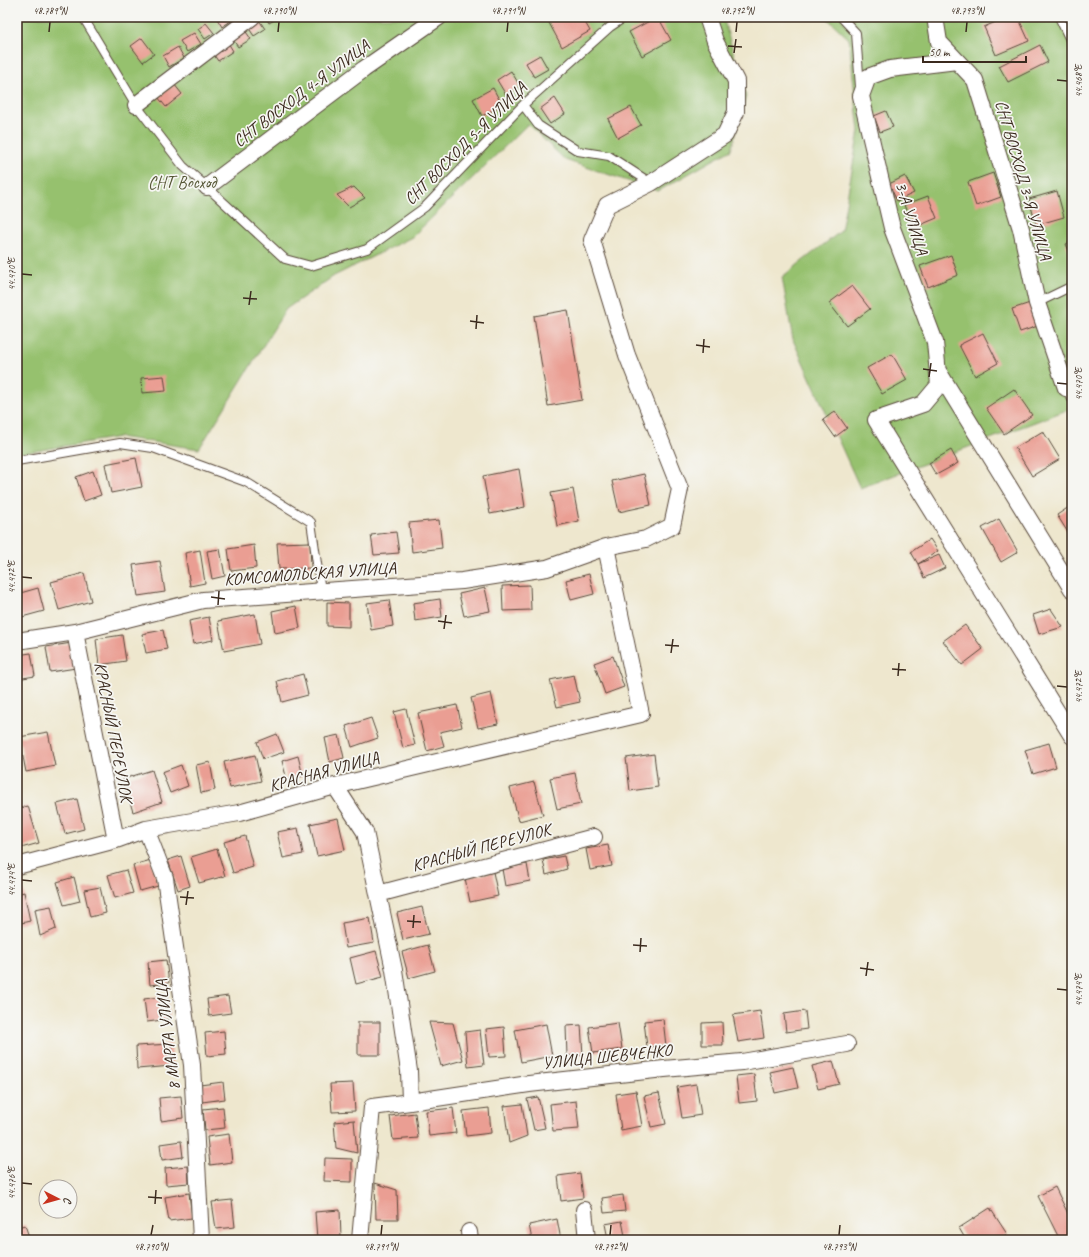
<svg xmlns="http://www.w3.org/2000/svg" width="1089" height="1257" font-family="Caveat,sans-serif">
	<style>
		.green { fill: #96c16e; stroke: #687646 }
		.building { fill: #ea9e93 }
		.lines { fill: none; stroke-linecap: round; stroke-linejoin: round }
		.service-casing { stroke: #564638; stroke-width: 10 }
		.minor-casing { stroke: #564638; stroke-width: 18 }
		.service { stroke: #fff; stroke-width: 8 }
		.minor { stroke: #fff; stroke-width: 16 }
		.ticks { fill: none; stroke: #3b2a1e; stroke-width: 1.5 }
		.labels { text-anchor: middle; stroke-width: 3.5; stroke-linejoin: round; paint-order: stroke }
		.street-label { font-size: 17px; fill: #3b2a1e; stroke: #f6f6f2 }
		.park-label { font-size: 17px; fill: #565736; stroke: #f6f6f2 }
		.neatline { fill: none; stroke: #3b2a1e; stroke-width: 1.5 }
		.ticks-label { font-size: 10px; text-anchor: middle; fill: #3b2a1e }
	</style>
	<rect width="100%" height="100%" fill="#f6f6f2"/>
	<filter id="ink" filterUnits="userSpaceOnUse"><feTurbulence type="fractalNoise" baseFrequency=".025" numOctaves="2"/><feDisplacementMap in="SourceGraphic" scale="8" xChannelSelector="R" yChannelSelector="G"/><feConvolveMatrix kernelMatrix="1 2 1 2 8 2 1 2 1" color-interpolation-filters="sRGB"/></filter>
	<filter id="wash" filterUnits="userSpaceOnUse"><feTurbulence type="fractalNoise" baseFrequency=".012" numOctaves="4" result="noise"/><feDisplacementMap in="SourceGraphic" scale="16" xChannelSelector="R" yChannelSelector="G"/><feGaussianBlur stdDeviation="0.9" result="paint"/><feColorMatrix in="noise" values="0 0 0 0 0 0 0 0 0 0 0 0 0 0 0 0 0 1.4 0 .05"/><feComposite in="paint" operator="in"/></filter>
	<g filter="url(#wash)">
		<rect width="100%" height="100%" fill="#eee7ce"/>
		<path class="green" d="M17,17H723L746,96L731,150L658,191L565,160L528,124L412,237L334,276L286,309L199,449L119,437L17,454Z
			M826,17H1072V408L860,488L793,340L782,277L841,231L859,131L849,39Z"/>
		<g id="blocks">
			<path class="building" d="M216,17H234L235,18L222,27Z
				M266,17H280L269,23Z
				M556,17H582L590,31L562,47L548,21Z
				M657,17H658L671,40L642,56L629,32Z
				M1007,17H1018L1029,41L996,55L984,27Z
				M259,20L265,29L254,36L248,27Z
				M206,23L214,33L205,39L198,29Z
				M244,29L251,39L238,47L231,37Z
				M194,33L201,44L187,52L180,41Z
				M142,38L154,54L143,62L131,46Z
				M227,41L233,51L218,61L212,52Z
				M1040,45L1048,62L1008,82L999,66Z
				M178,47L184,58L169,67L163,56Z
				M540,55L548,69L534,77L526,63Z
				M511,71L520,86L506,95L497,80Z
				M174,84L182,94L166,107L158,97Z
				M493,88L502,105L482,116L473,99Z
				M555,98L565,114L550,124L540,109Z
				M631,107L641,125L618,138L608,119Z
				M886,111L893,127L880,132L874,116Z
				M993,173L1001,197L976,206L968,182Z
				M905,176L914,193L897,201L889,184Z
				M354,187L365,198L349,207L337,195Z
				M1057,191L1064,217L1036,225L1029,199Z
				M928,196L937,218L913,228L904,205Z
				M1072,241V258L1066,244Z
				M951,255L958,275L928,287L920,266Z
				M852,286L870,309L847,326L829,303Z
				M1030,303L1038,326L1020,332L1012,309Z
				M568,310L582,400L548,406L534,316Z
				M983,333L998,363L975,376L959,345Z
				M892,354L907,380L882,394L867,368Z
				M164,376L166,391L142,393L141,378Z
				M1014,389L1032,415L1004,434L986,408Z
				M835,411L847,428L835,437L823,420Z
				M1043,431L1060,459L1032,476L1015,448Z
				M951,450L958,463L936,475L929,463Z
				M136,458L142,487L111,493L105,464Z
				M519,469L525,507L490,514L483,476Z
				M93,471L101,495L84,501L76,477Z
				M644,474L651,505L619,512L612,481Z
				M573,489L579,521L557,526L551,493Z
				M1072,505V539L1057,515Z
				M999,519L1018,552L1001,562L982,528Z
				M439,520L442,548L412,552L409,523Z
				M396,532L399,553L374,555L371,535Z
				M930,539L938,551L918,564L939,555L945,568L924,578L918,564L911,552Z
				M310,542L311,568L279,569L277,543Z
				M254,545L256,568L231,571L228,549Z
				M220,549L225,576L212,579L207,551Z
				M200,550L205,583L190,586L185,553Z
				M160,561L165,592L138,596L133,565Z
				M84,573L91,601L59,610L51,582Z
				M589,574L594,594L571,600L566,580Z
				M530,585L531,610L503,611L502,586Z
				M38,588L44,611L22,617L17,600V594Z
				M485,588L490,611L464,616L459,594Z
				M440,599L442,617L415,621L413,603Z
				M389,600L393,626L371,630L367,603Z
				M327,602L349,603V627L327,626Z
				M296,606L300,628L275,633L272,611Z
				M1051,609L1063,627L1039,634L1033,615Z
				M255,614L260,644L224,651L218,621Z
				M209,617L213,640L193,644L189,621Z
				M965,625L983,649L962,665L943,641Z
				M163,630L167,649L146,653L142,634Z
				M122,635L126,661L99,665L96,639Z
				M72,643L76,668L50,672L46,647Z
				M31,653L35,676L17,679V655Z
				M613,656L624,687L605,694L594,663Z
				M303,674L308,695L282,702L277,681Z
				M574,675L580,702L557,707L550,680Z
				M491,693L498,724L478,728L471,698Z
				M457,705L462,727L440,732L444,746L427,751L418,713Z
				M406,709L415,745L403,748L394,712Z
				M371,718L378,738L352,747L346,726Z
				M48,732L55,766L26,772L19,737Z
				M277,734L284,752L263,759L257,742Z
				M339,735L344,758L330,762L325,738Z
				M1049,743L1056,767L1033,774L1025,750Z
				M654,754L658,787L630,791L626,758Z
				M255,755L261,781L230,788L224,762Z
				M298,756L303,776L287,780L282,761Z
				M210,762L215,790L201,793L196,765Z
				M181,765L188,786L170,793L162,772Z
				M152,770L162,802L133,812L123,779Z
				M575,773L581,804L557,809L550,778Z
				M534,782L543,815L519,821L510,788Z
				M77,799L84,829L65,834L57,804Z
				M28,806L39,843L21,848L17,835V809Z
				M338,818L345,850L317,856L310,824Z
				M298,828L303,854L283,858L277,832Z
				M245,836L253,867L233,873L224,842Z
				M608,845L612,866L590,870L586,849Z
				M217,849L225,876L199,883L191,857Z
				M181,856L190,886L178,890L168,860Z
				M564,856L567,869L546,875L543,860Z
				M151,860L158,886L140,891L133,865Z
				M527,864L530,881L505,886L502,869Z
				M126,870L133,893L115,898L108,875Z
				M493,872L498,896L470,902L465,878Z
				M74,877L80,901L64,905L57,882Z
				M100,887L106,913L90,917L84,890Z
				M24,892L30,921L17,924V894Z
				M51,906L56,929L40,936L35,909Z
				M422,907L429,934L403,940L397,913Z
				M370,918L374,943L346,948L342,923Z
				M428,945L435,971L409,978L402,952Z
				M376,951L383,977L356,984L350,958Z
				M166,960L169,983L150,985L148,962Z
				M167,996L170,1019L147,1022L144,999Z
				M228,996L231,1013L209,1016L207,999Z
				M760,1011L764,1038L738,1042L733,1015Z
				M805,1011L807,1029L786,1032L784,1014Z
				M663,1019L666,1046L647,1047L644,1021Z
				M358,1022H380V1055H358Z
				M429,1022L453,1023L463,1060L441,1066Z
				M722,1022L723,1045H702V1023Z
				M618,1023L622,1049L593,1053L589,1027Z
				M546,1024L552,1056L521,1062L515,1030Z
				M581,1025L583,1055L567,1056L566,1026Z
				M504,1027L506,1056L489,1057L486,1029Z
				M480,1030L484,1065L468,1067L465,1032Z
				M224,1031L226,1054L207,1056L205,1033Z
				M171,1044L172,1066L137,1069L136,1046Z
				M833,1061L839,1084L818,1089L812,1066Z
				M793,1067L798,1088L775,1093L770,1072Z
				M754,1074L757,1101L739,1103L736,1076Z
				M223,1082L225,1099L202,1102L200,1085Z
				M353,1083L355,1111L332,1112L330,1084Z
				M696,1084L701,1115L682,1118L677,1087Z
				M636,1091L642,1126L621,1130L616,1094Z
				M659,1093L666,1124L651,1127L644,1096Z
				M181,1096L183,1118L161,1121L159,1098Z
				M538,1097L545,1128L534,1130L527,1099Z
				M576,1101L579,1129L553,1131L550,1104Z
				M522,1104L527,1136L509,1143L504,1106Z
				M223,1107L225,1128L205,1130L203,1109Z
				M453,1108L456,1133L429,1136L426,1111Z
				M489,1108L491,1133L466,1136L463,1111Z
				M415,1113L418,1138L393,1140L390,1116Z
				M354,1120L357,1153L336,1148L334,1122Z
				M229,1134L232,1162L210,1165L207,1137Z
				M181,1141L183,1157L162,1160L160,1144Z
				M325,1158L352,1159V1182L324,1181Z
				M188,1166L189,1183L166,1185L165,1168Z
				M580,1173L583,1198L561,1201L558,1176Z
				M375,1183L397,1190L398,1219H376Z
				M1055,1187L1072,1222V1237L1067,1240H1060L1038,1196Z
				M189,1193L192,1218L169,1221L165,1197Z
				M623,1195L625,1211L604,1213L602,1198Z
				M232,1200L235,1227L216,1229L212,1202Z
				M990,1208L1007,1234L997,1240H966L959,1228Z
				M340,1210L341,1238L317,1239L315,1212Z
				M557,1219L561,1240H532L529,1225Z
				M622,1221L625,1236L608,1239L605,1224Z
				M25,1225L30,1240H17V1227Z"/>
		</g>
	</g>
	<g filter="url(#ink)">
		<use href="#blocks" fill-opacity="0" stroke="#564638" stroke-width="1"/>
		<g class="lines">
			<defs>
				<path id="service" d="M83,17L136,105L183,166L207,187L285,259L311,266L367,249L425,207L523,105L610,27L625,17
					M841,17L856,33L860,87
					M1059,17L1072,44
					M523,105L538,125L578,151L609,156L651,183
					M1037,303L1072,286
					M1066,388L1072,399
					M17,461L120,443L153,448L246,482L311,522L321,591"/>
				<path id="minor" d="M935,17L939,42L975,80L1021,229L1037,303L1066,388
					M957,61L890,69L868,77L861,96L892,228L935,342L939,385L923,404L876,420L1072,736
					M136,105L252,17
					M207,187L364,69L439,17
					M938,371L1072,589
					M75,632L116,840
					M17,641L75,632L203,600L462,581L547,568L606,547L646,539L672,526L680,489L627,355L592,240L607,205L651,183L725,135L736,112V81L715,41L707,17
					M335,786L365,832L394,970L409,1071L410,1102
					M146,829L165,878L192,1065L201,1240
					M17,866L116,840L146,829L239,813L335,786L641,714L606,547
					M378,894L594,837
					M584,1210L587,1240
					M469,1232L470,1240
					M360,1240L372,1107L410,1102L529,1084L664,1069L742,1062L847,1044"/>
			</defs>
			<use href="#service" class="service-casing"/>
			<use href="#minor" class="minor-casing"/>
			<use href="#service" class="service"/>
			<use href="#minor" class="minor"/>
		</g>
	</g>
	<path class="ticks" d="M49,32L50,22M278,32L279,22M507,32L508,22M736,32L737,22M966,32L967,22M728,46L742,47M734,53L736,39M1057,80L1067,81M22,274L32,275M243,298L257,299M249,305L251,291M470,321L484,323M476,329L477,315M696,345L710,347M703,353L704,339M923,369L937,371M929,377L931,363M1057,383L1067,384M22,577L32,578M211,597L225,599M218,605L219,591M438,621L452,623M444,629L446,615M665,645L679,646M671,653L673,639M892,669L906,670M898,676L899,663M1057,686L1067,687M22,880L32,881M180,897L194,898M186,905L188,891M407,921L421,922M413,928L414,915M633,945L647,946M640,952L641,938M860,968L874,970M866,976L868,962M1057,989L1067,990M22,1183L32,1184M148,1197L162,1198M155,1204L156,1190M151,1235L153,1225M381,1235L382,1225M610,1235L611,1225M839,1235L840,1225"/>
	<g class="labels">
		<g class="street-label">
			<text transform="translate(301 93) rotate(-37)" y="6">СНТ ВОСХОД 4-Я УЛИЦА</text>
			<text transform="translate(465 143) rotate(-45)" y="6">СНТ ВОСХОД 5-Я УЛИЦА</text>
			<text transform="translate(1024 180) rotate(74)" y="6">СНТ ВОСХОД 3-Я УЛИЦА</text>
			<text transform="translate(912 218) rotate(73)" y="6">3-А УЛИЦА</text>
			<text transform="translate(310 573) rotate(-4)" y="6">КОМСОМОЛЬСКАЯ УЛИЦА</text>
			<text transform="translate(114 732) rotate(79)" y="6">КРАСНЫЙ ПЕРЕУЛОК</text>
			<text transform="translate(324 771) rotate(-15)" y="6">КРАСНАЯ УЛИЦА</text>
			<text transform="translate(481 847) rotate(-15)" y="6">КРАСНЫЙ ПЕРЕУЛОК</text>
			<text transform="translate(167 1035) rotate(-97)" y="6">8 МАРТА УЛИЦА</text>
			<text transform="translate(607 1056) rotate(-6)" y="6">УЛИЦА ШЕВЧЕНКО</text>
		</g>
		<g class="park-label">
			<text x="182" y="188">СНТ Восход</text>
		</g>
	</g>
	<rect width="1089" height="1257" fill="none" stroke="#f6f6f2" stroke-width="44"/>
	<g transform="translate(58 1199) rotate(96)"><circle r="19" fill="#f6f6f2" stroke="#aba49d"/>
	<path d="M0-3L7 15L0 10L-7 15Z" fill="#c8321e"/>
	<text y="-6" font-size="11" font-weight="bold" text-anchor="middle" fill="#3b2a1e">С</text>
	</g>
	<path d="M923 56v6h103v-6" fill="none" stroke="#3b2a1e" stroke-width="2"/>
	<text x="929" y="56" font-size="12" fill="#3b2a1e" stroke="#f6f6f2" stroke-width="3" paint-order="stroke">50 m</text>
	<rect x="22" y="22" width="1045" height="1213" class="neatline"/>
	<g class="ticks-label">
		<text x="50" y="14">48.789°N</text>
		<text x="279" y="14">48.790°N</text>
		<text x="508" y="14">48.791°N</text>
		<text x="737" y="14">48.792°N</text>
		<text x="967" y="14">48.793°N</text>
		<text transform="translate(1078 81) rotate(-90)" y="4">44.468°E</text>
		<text transform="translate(11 274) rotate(-90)" y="4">44.470°E</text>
		<text transform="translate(1078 384) rotate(-90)" y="4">44.470°E</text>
		<text transform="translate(11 577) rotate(-90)" y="4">44.472°E</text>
		<text transform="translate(1078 687) rotate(-90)" y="4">44.472°E</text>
		<text transform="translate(11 880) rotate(-90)" y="4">44.474°E</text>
		<text transform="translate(1078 990) rotate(-90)" y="4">44.474°E</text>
		<text transform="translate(11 1183) rotate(-90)" y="4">44.476°E</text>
		<text x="151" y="1250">48.790°N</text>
		<text x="381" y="1250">48.791°N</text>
		<text x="610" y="1250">48.792°N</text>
		<text x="839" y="1250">48.793°N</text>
	</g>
</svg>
